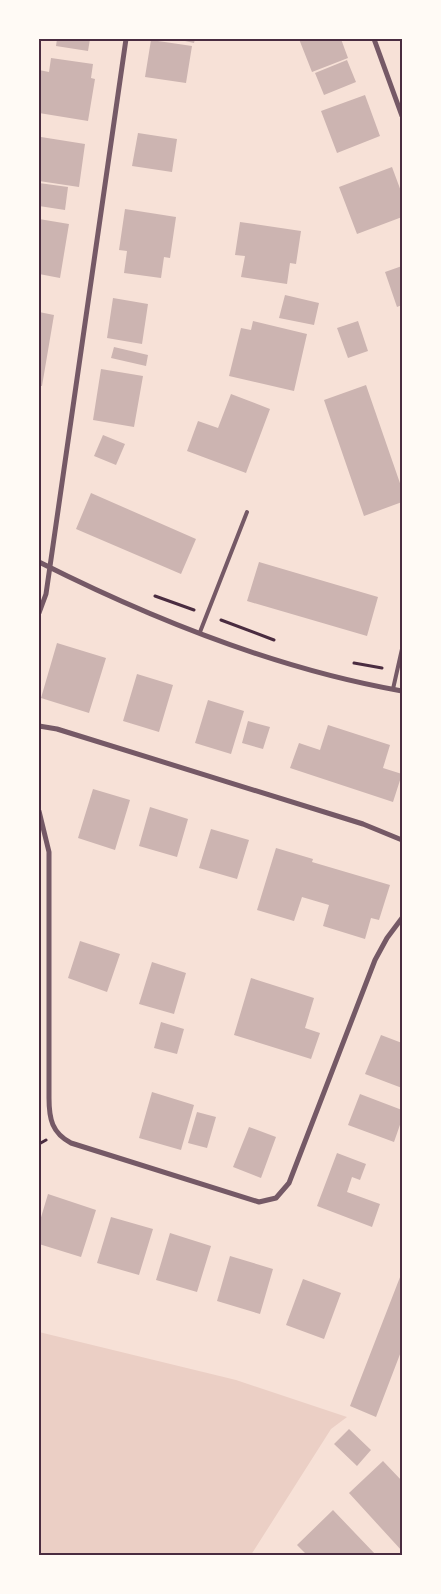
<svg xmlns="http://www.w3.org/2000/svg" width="441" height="1594" font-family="'Archivo Narrow',sans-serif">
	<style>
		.green { fill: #ebcfc5 }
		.building { fill: #ccb4b1 }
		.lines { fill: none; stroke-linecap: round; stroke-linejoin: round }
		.path { stroke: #4a2c40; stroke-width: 3 }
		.service { stroke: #755966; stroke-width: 4 }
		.minor { stroke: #755966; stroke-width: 5 }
		.neatline { fill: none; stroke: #4a2c40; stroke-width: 2 }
	</style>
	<rect width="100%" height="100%" fill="#f7e1d7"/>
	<path class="green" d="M39,1332L236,1380L347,1417L331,1429L251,1555H39Z"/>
	<path class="building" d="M57,39H90L88,51L56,46Z
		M176,39H195L194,43Z
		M299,39H341L348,58L312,72Z
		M151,40L192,46L186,83L145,77Z
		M51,58L93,64L91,78L95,79L88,121L39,113V70L49,72Z
		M347,60L356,82L324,95L315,73Z
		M365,95L380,136L337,153L321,111Z
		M138,133L177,139L172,172L132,166Z
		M41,137L85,144L79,187L39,181Z
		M392,167L402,194V217L357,234L339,187Z
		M39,183L68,187L65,210L39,206Z
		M125,209L176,217L170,258L164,257L161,278L124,273L127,251L119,250Z
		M39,219L69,224L60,278L39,274Z
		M240,222L301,231L296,264L290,263L287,284L241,277L245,256L235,255Z
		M402,266V305L397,307L385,272Z
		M285,295L319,303L314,325L279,318Z
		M113,298L148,304L142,344L107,338Z
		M39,312L54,315L42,386H39Z
		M253,321L307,334L294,391L229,376L241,328L251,330Z
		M358,321L368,351L348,358L337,328Z
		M114,347L148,355L146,366L111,358Z
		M101,369L143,376L134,427L93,420Z
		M366,385L402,489V502L364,516L324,400Z
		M231,394L270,409L246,473L187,451L198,421L218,428Z
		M103,435L125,444L116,465L94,456Z
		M91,493L196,539L181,574L76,529Z
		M259,562L378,597L367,636L247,601Z
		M57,643L106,658L89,713L41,698Z
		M137,674L173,685L159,732L123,721Z
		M208,700L244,711L231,754L195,743Z
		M248,721L270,727L263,749L242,743Z
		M328,725L390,745L383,768L402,774L393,802L290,768L299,743L320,750Z
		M93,789L130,800L115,850L78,838Z
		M150,807L188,819L177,857L139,846Z
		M211,829L249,840L237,879L199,868Z
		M276,848L313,859L312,862L390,885L379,920L371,918L365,939L323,926L329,905L302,897L294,921L257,910Z
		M80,941L120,954L107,992L68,978Z
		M152,962L186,973L174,1014L139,1004Z
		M251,978L314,998L305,1028L320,1033L311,1059L234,1035Z
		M161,1022L184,1029L177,1054L154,1048Z
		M381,1035L402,1043V1088L365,1074Z
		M152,1092L194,1105L181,1150L139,1138Z
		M360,1094L402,1110V1119L394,1142L348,1125Z
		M197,1112L216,1117L207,1148L188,1143Z
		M249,1127L276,1137L261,1178L233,1167Z
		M337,1153L366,1164L360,1180L352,1177L347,1192L380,1204L372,1227L317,1206Z
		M48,1194L96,1210L81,1257L39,1244V1224Z
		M111,1217L153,1229L139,1275L97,1263Z
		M170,1233L211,1246L197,1292L156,1280Z
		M230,1256L273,1269L260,1314L217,1301Z
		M402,1272V1349L376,1417L350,1406Z
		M303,1279L341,1293L324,1339L286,1325Z
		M349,1429L371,1450L357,1466L334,1444Z
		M383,1461L402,1481V1551L349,1493Z
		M333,1510L376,1555H307L297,1545Z"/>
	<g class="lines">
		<path class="path" d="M155,596L194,610
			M221,620L274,640
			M354,663L382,668
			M39,1144L46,1140"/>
		<path class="service" d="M200,632L247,512
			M393,689L402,649"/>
		<path class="minor" d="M374,39L402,116
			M39,562C152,619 277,669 402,691
			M39,613L46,594L126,39
			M39,726L57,729L363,824L402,840
			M39,811L49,852V1098C49,1119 52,1133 71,1143L259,1202L276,1198L289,1183L375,960L387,938L402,918"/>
	</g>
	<rect width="441" height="1594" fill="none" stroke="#fffaf5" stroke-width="80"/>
	<rect x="40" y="40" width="361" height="1514" class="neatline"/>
</svg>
